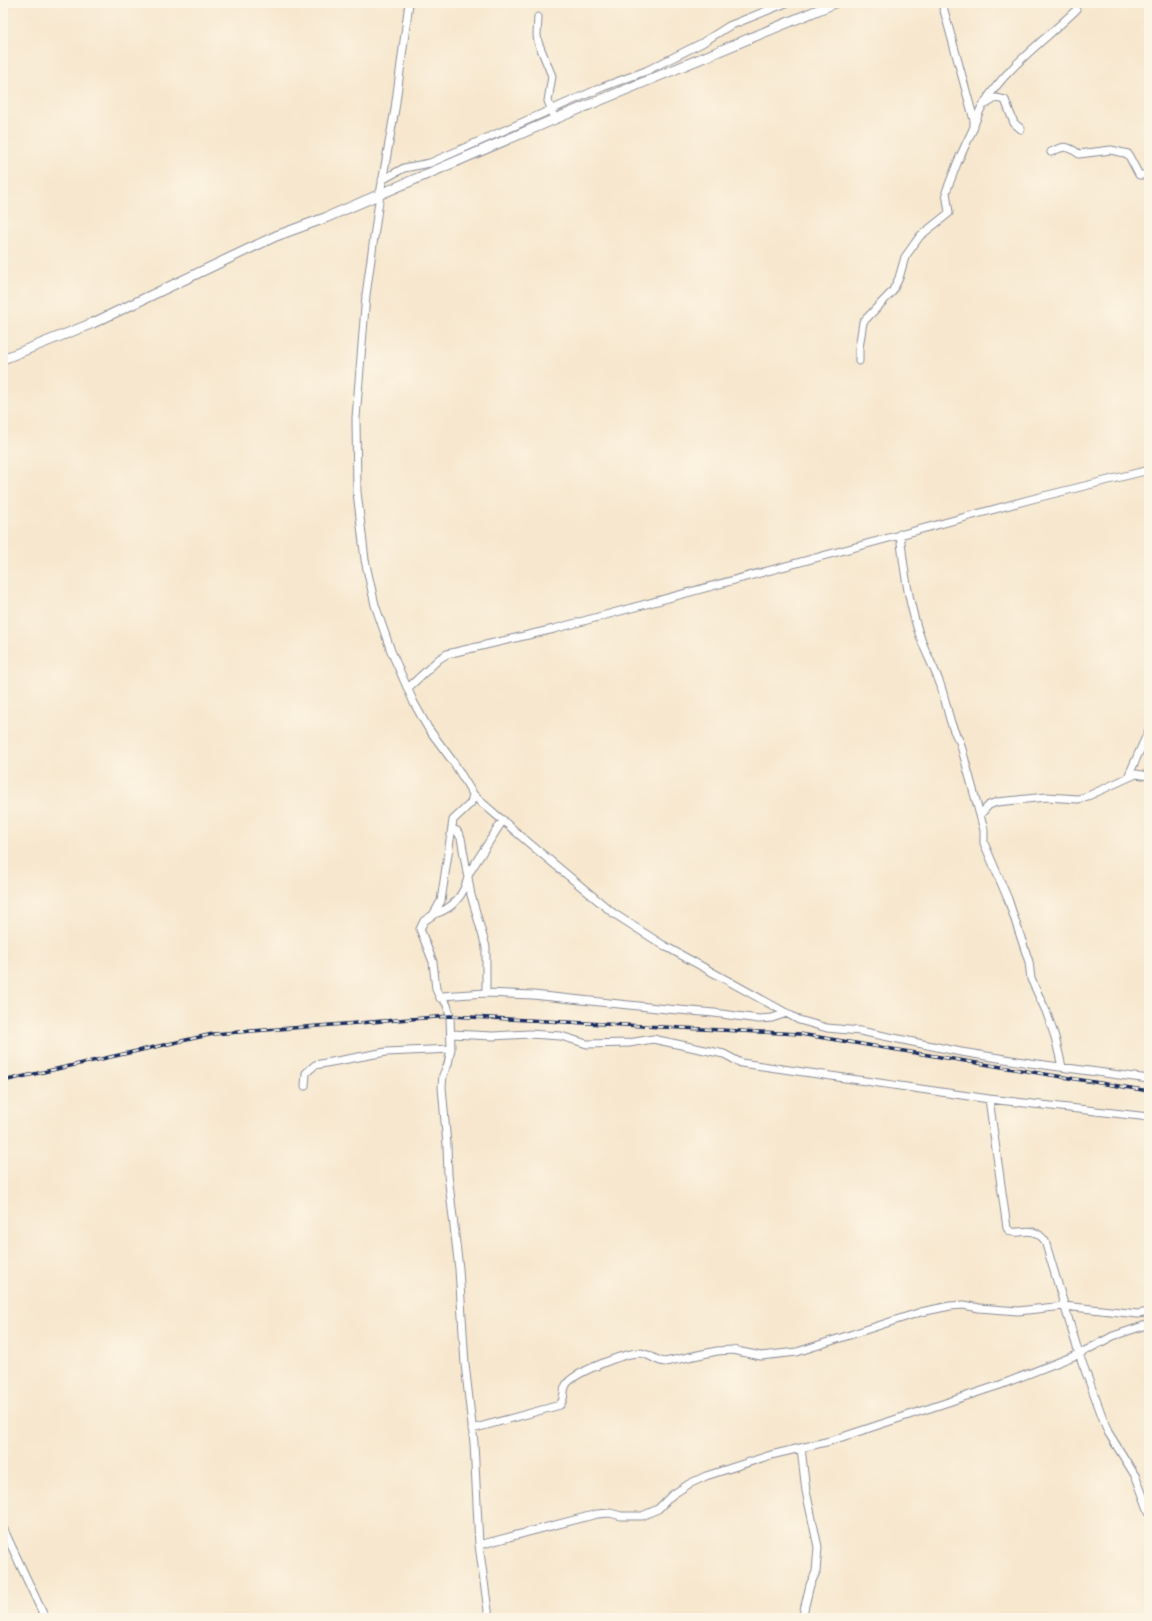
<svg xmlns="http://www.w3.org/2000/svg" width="1152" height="1621" font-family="'IM FELL Double Pica',serif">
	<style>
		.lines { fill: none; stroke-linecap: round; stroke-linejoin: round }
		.minor-casing { stroke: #898b96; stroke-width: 9 }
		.tertiary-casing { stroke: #898b96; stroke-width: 11 }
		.minor { stroke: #fff; stroke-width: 7 }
		.tertiary { stroke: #fff; stroke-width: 9 }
		.rail-casing { stroke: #1b2f5e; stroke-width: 3.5 }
		.rail { stroke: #fcf5e5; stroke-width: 2; stroke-dasharray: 6; stroke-linecap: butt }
	</style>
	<rect width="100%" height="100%" fill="#fcf5e5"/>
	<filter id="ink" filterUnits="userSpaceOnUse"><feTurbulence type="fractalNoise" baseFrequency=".025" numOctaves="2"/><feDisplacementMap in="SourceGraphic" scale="8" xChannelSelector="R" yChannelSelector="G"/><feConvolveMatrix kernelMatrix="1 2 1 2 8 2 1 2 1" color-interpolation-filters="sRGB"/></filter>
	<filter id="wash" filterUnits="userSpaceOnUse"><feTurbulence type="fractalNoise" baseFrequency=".012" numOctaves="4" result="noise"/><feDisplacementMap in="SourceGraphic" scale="16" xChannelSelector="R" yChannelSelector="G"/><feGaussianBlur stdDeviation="0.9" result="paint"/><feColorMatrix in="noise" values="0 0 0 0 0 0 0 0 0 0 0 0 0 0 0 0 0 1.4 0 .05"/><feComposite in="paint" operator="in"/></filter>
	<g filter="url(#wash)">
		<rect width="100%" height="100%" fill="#f7e7ce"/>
	</g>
	<g filter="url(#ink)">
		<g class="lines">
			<defs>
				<path id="minor" d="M409,3L395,109L380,194L366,295L356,418L357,492L365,560L375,605L391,651L414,703L428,728L454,763L473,794L480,801L529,843L613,913L663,945L799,1020L827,1028L860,1031L961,1052L1030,1063L1149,1079
					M3,5L6,3
					M538,17L537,35L538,42L552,76L548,101L553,114
					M986,104L996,98L1005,100L1014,123L1021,129
					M974,125C977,118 979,111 983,105C1006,67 1045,40 1076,10
					M1051,152C1064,146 1067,145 1079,154L1111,150L1128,154L1139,175H1146L1149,174
					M382,180L404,168L430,163L603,87L646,71L702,43L729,26L786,3
					M859,361V348L863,322L892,292L899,278L905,257L920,236L949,213L946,192L958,161L974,127V120L942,3
					M900,534C904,570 909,607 922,642C927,655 934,668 939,681C947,701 948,724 960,742L984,830V843L1008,899L1029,962L1031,979L1046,1011L1055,1037L1062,1067
					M408,688L439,659L447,654L554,629L1032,499L1149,470
					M1128,777L1149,730
					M473,794L471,803L453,820L441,901L433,915L424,921L420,929L433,962L436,989L440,998L442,997L447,1005L450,1016L451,1049L448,1064L443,1075L442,1087L447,1145L448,1175L459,1269L465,1364L474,1443L479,1545L489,1618
					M980,815L989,805L997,802L1047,797L1078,799L1088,796L1136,774L1149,776
					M452,829L457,831L461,838L471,895L486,947V993
					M434,914C454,909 465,893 469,873L503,820
					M441,996L486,993L533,995L667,1009L714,1013L759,1019L772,1018L787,1013
					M451,1034L493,1036L529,1034L561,1036L587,1044L629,1043L653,1039L724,1054L741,1063L989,1099L1149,1117
					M305,1086L306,1073L315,1065L386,1052L451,1049
					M989,1099L1007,1228C1015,1240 1031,1221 1045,1241L1079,1354L1108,1432L1136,1477L1149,1512
					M472,1429L560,1405C566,1397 562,1392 566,1385C572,1373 625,1353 639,1353C649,1353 655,1361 665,1362L717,1351L732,1350L761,1356L797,1352L921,1312L950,1306L964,1305L979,1308L1018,1311L1064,1306L1138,1314L1149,1312
					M801,1448L806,1491L818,1547L816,1572L810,1585L802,1618
					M3,1528L45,1618
					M479,1545L597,1514L610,1513L621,1516H642L658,1509L672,1495L689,1484L706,1476L771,1455L830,1441L1000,1385L1079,1354L1113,1336L1149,1324"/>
				<path id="tertiary" d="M3,359L93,323L276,236L325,218L555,119L835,3"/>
			</defs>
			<use href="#minor" class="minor-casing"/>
			<use href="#tertiary" class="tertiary-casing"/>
			<use href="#minor" class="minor"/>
			<use href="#tertiary" class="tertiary"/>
			<defs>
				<path id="rail" d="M3,1081L213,1034L450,1016L800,1034L1149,1091"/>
			</defs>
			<use href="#rail" class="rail-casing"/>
			<use href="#rail" class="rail"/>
		</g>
	</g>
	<rect width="1152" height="1621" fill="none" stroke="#fcf5e5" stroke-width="16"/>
</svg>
